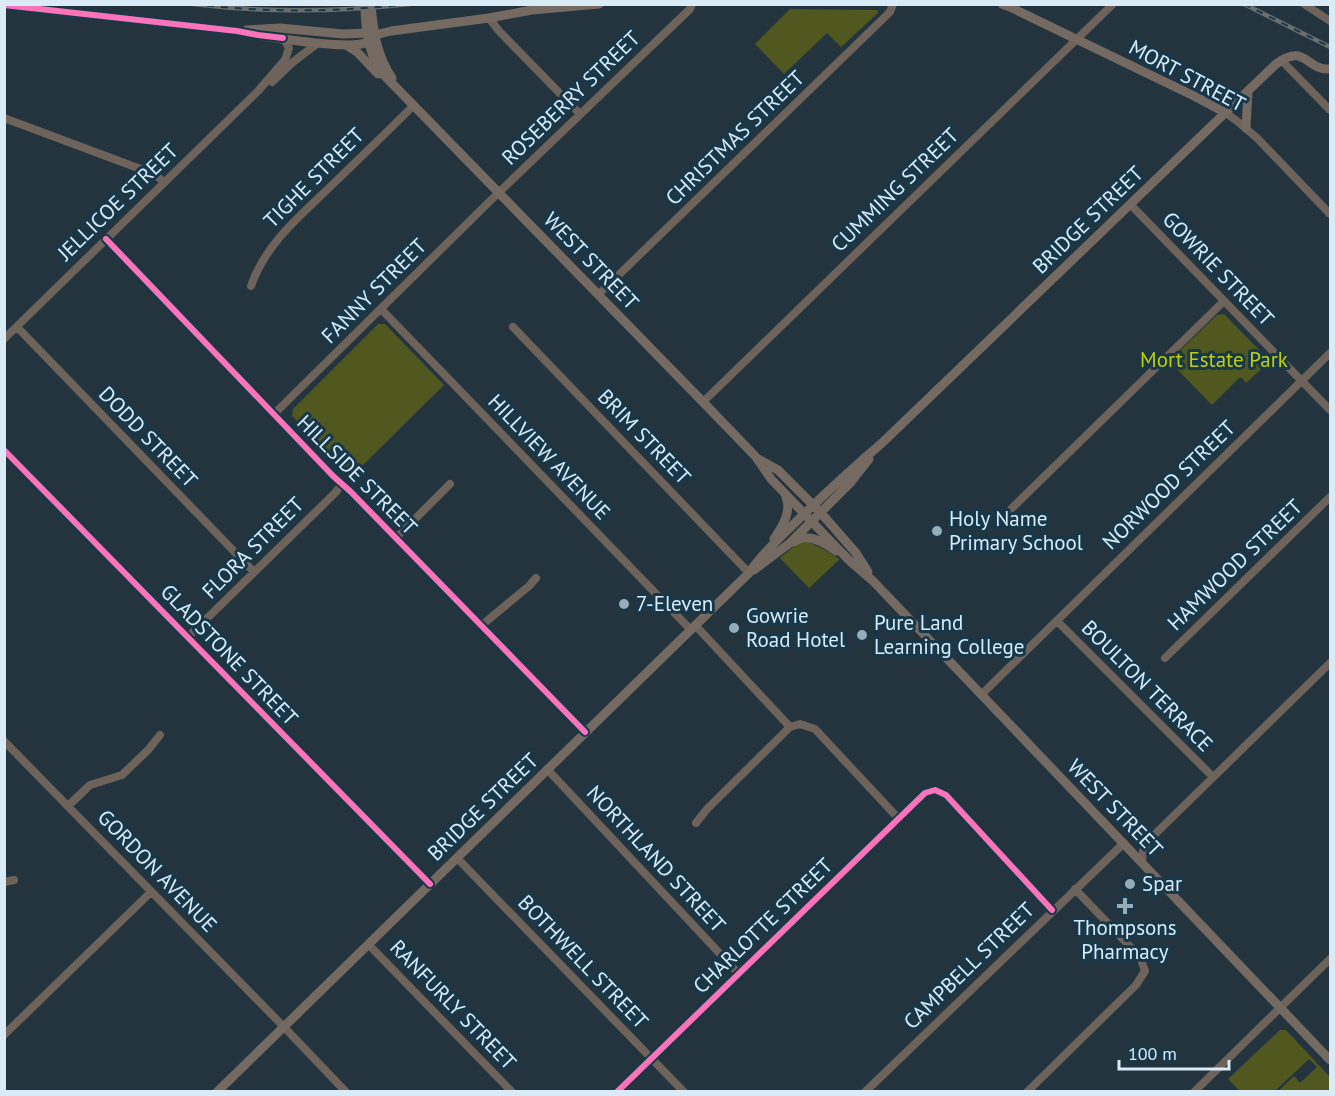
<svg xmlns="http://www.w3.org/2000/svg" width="1335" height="1096" font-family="'PT Sans',sans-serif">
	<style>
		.green { fill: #505820 }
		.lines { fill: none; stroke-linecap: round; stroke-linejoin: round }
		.minor { stroke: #6d635b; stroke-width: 8 }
		.major { stroke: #756a62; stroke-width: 9 }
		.rail-casing { stroke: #6a6e6f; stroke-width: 4.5 }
		.rail { stroke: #17384a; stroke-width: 2; stroke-dasharray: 7; stroke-linecap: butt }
		.cycleway-casing { stroke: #17384a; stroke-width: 10 }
		.cycleway { stroke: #fb73b8; stroke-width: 6 }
		.poi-dot { fill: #99abb6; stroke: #17384a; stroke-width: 2 }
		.labels { text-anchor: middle; stroke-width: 6; stroke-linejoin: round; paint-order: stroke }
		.street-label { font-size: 21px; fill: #d9ebf7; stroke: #17384a }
		.park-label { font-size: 21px; fill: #c0cf08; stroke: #17384a }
		.poi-label { font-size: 21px; fill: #d9ebf7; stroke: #17384a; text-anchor: start }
	</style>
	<rect width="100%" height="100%" fill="#23343e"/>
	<path class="green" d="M790,9L877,10L878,13L841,47L827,33L784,74L755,44Z
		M1224,314L1270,361L1246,383L1242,378H1239L1212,405L1169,361L1217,315Z
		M378,324H385L444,385L351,477L292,416L293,409Z
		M806,541L825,550L840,559L809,588L780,558L798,543Z
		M1280,1030H1286L1330,1077V1091H1278L1294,1076L1300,1083L1317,1067L1309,1059L1275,1091H1240L1228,1079Z"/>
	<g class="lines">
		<path class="minor" d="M1304,4L1330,21
			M489,18L499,31L580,114
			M1281,60L1330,110
			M272,82L293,62L318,43
			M1226,113L1237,121L1257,138L1330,214
			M4,118L154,174L164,182
			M1130,204L1330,410
			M106,239L333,476L351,492L585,732
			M251,286C266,243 300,216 331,186C359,159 387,132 414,105
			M599,294L890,12L893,4
			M381,309L691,630
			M17,327L254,572
			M513,327L749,573
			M4,339L258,91L285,60L289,48L283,38
			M703,402L1113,4
			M274,414L492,199L690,9L692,4
			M4,450L430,884
			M1011,509L1224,301
			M396,538L450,484
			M1057,621L1213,777
			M482,625L529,586L536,578
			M695,625L790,727
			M188,637L335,493L342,484
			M1165,658L1330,497
			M982,694L1330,353
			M4,741L283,1026L346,1092
			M547,769L739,974
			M68,806L90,785L122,775L148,750L160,735
			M696,823L707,809L790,727L800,724L815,729L898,818
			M457,858L684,1092
			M1142,862L1143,851L1149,840L1330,663
			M4,882L14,880
			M368,944L512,1092
			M4,1035L151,892
			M617,1092L925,793L935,790L946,795L1052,910
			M865,1092L1124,843
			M1027,1092L1136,985L1145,971L1140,957L1075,889
			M1194,1092L1330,959"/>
		<path class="major" d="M365,4C365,29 368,48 379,70L703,402L756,457L771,479L839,550L850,561L873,581L1330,1060
			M371,4C373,30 377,56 392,78
			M1002,4L1010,7L1194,96L1226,113
			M4,5L237,31C260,36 351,51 368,42C371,40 373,37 375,35
			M246,30L280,28L343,34L367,33L375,35L391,31L489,18L532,10L599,4
			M346,45L357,52L378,74
			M1246,128L1248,91
			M758,459L778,470L821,513L856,553L868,572
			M774,539C782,527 792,512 786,497
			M793,542C795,541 801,538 803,538C813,536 828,545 836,551
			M754,570L790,543L851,482L869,459
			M217,1092L749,573C764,551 784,534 803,515C829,490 855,466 882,443L1276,64C1306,42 1306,71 1330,69"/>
		<defs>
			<path id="rail" d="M193,4C266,13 338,12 410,4
				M1244,4L1330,47"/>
		</defs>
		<use href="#rail" class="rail-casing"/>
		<use href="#rail" class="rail"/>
		<defs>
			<path id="cycleway" d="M4,5L237,31L258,35L283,38
				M106,239L333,476L351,492L585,732
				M4,450L430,884
				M617,1092L925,793L935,790L946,795L1052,910"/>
		</defs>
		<use href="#cycleway" class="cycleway-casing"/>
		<use href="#cycleway" class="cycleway"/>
	</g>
	<g class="poi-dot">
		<circle cx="937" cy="531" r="6"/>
		<circle cx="624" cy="604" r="6"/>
		<circle cx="734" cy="628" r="6"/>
		<circle cx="862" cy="635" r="6"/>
		<circle cx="1130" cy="884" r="6"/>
		<path d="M1122 897h6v6h6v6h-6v6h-6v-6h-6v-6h6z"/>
	</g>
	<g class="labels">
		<g class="street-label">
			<text transform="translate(1187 76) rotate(28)" y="7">MORT STREET</text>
			<text transform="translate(571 98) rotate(-44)" y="7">ROSEBERRY STREET</text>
			<text transform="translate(735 138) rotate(-44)" y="7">CHRISTMAS STREET</text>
			<text transform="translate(314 178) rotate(-45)" y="7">TIGHE STREET</text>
			<text transform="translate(895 190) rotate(-44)" y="7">CUMMING STREET</text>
			<text transform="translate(118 202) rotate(-44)" y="7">JELLICOE STREET</text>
			<text transform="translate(1088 220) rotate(-44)" y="7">BRIDGE STREET</text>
			<text transform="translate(591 261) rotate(46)" y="7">WEST STREET</text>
			<text transform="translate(1218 269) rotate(46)" y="7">GOWRIE STREET</text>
			<text transform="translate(374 291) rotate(-45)" y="7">FANNY STREET</text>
			<text transform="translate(148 437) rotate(46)" y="7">DODD STREET</text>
			<text transform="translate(644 437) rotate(46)" y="7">BRIM STREET</text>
			<text transform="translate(549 457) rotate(46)" y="7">HILLVIEW AVENUE</text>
			<text transform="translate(357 475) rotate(45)" y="7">HILLSIDE STREET</text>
			<text transform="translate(1169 485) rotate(-44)" y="7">NORWOOD STREET</text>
			<text transform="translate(253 548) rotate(-45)" y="7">FLORA STREET</text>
			<text transform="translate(1235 565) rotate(-44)" y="7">HAMWOOD STREET</text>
			<text transform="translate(229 655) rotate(46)" y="7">GLADSTONE STREET</text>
			<text transform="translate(1147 686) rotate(45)" y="7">BOULTON TERRACE</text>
			<text transform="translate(483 807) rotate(-44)" y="7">BRIDGE STREET</text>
			<text transform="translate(1115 808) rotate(46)" y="7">WEST STREET</text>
			<text transform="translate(656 859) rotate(47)" y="7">NORTHLAND STREET</text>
			<text transform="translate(157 871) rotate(46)" y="7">GORDON AVENUE</text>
			<text transform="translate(763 926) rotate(-44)" y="7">CHARLOTTE STREET</text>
			<text transform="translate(583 962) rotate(46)" y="7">BOTHWELL STREET</text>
			<text transform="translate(969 966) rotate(-44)" y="7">CAMPBELL STREET</text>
			<text transform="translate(453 1005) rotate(46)" y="7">RANFURLY STREET</text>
		</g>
		<g class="park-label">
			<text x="1214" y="367">Mort Estate Park</text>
		</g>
		<g class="poi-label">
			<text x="949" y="526">Holy Name<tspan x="949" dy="24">Primary School</tspan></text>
			<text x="636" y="611">7-Eleven</text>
			<text x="746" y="623">Gowrie<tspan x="746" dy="24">Road Hotel</tspan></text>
			<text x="874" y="630">Pure Land<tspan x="874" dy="24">Learning College</tspan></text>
			<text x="1142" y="891">Spar</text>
			<text x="1125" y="935" text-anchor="middle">Thompsons<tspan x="1125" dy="24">Pharmacy</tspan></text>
		</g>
	</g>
	<rect width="1335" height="1096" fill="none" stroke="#d9ebf7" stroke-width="12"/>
	<path d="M1119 1060v9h110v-9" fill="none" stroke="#d9ebf7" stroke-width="3"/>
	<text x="1128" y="1060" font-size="18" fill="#d9ebf7" stroke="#17384a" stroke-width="4.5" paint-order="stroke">100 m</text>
</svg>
